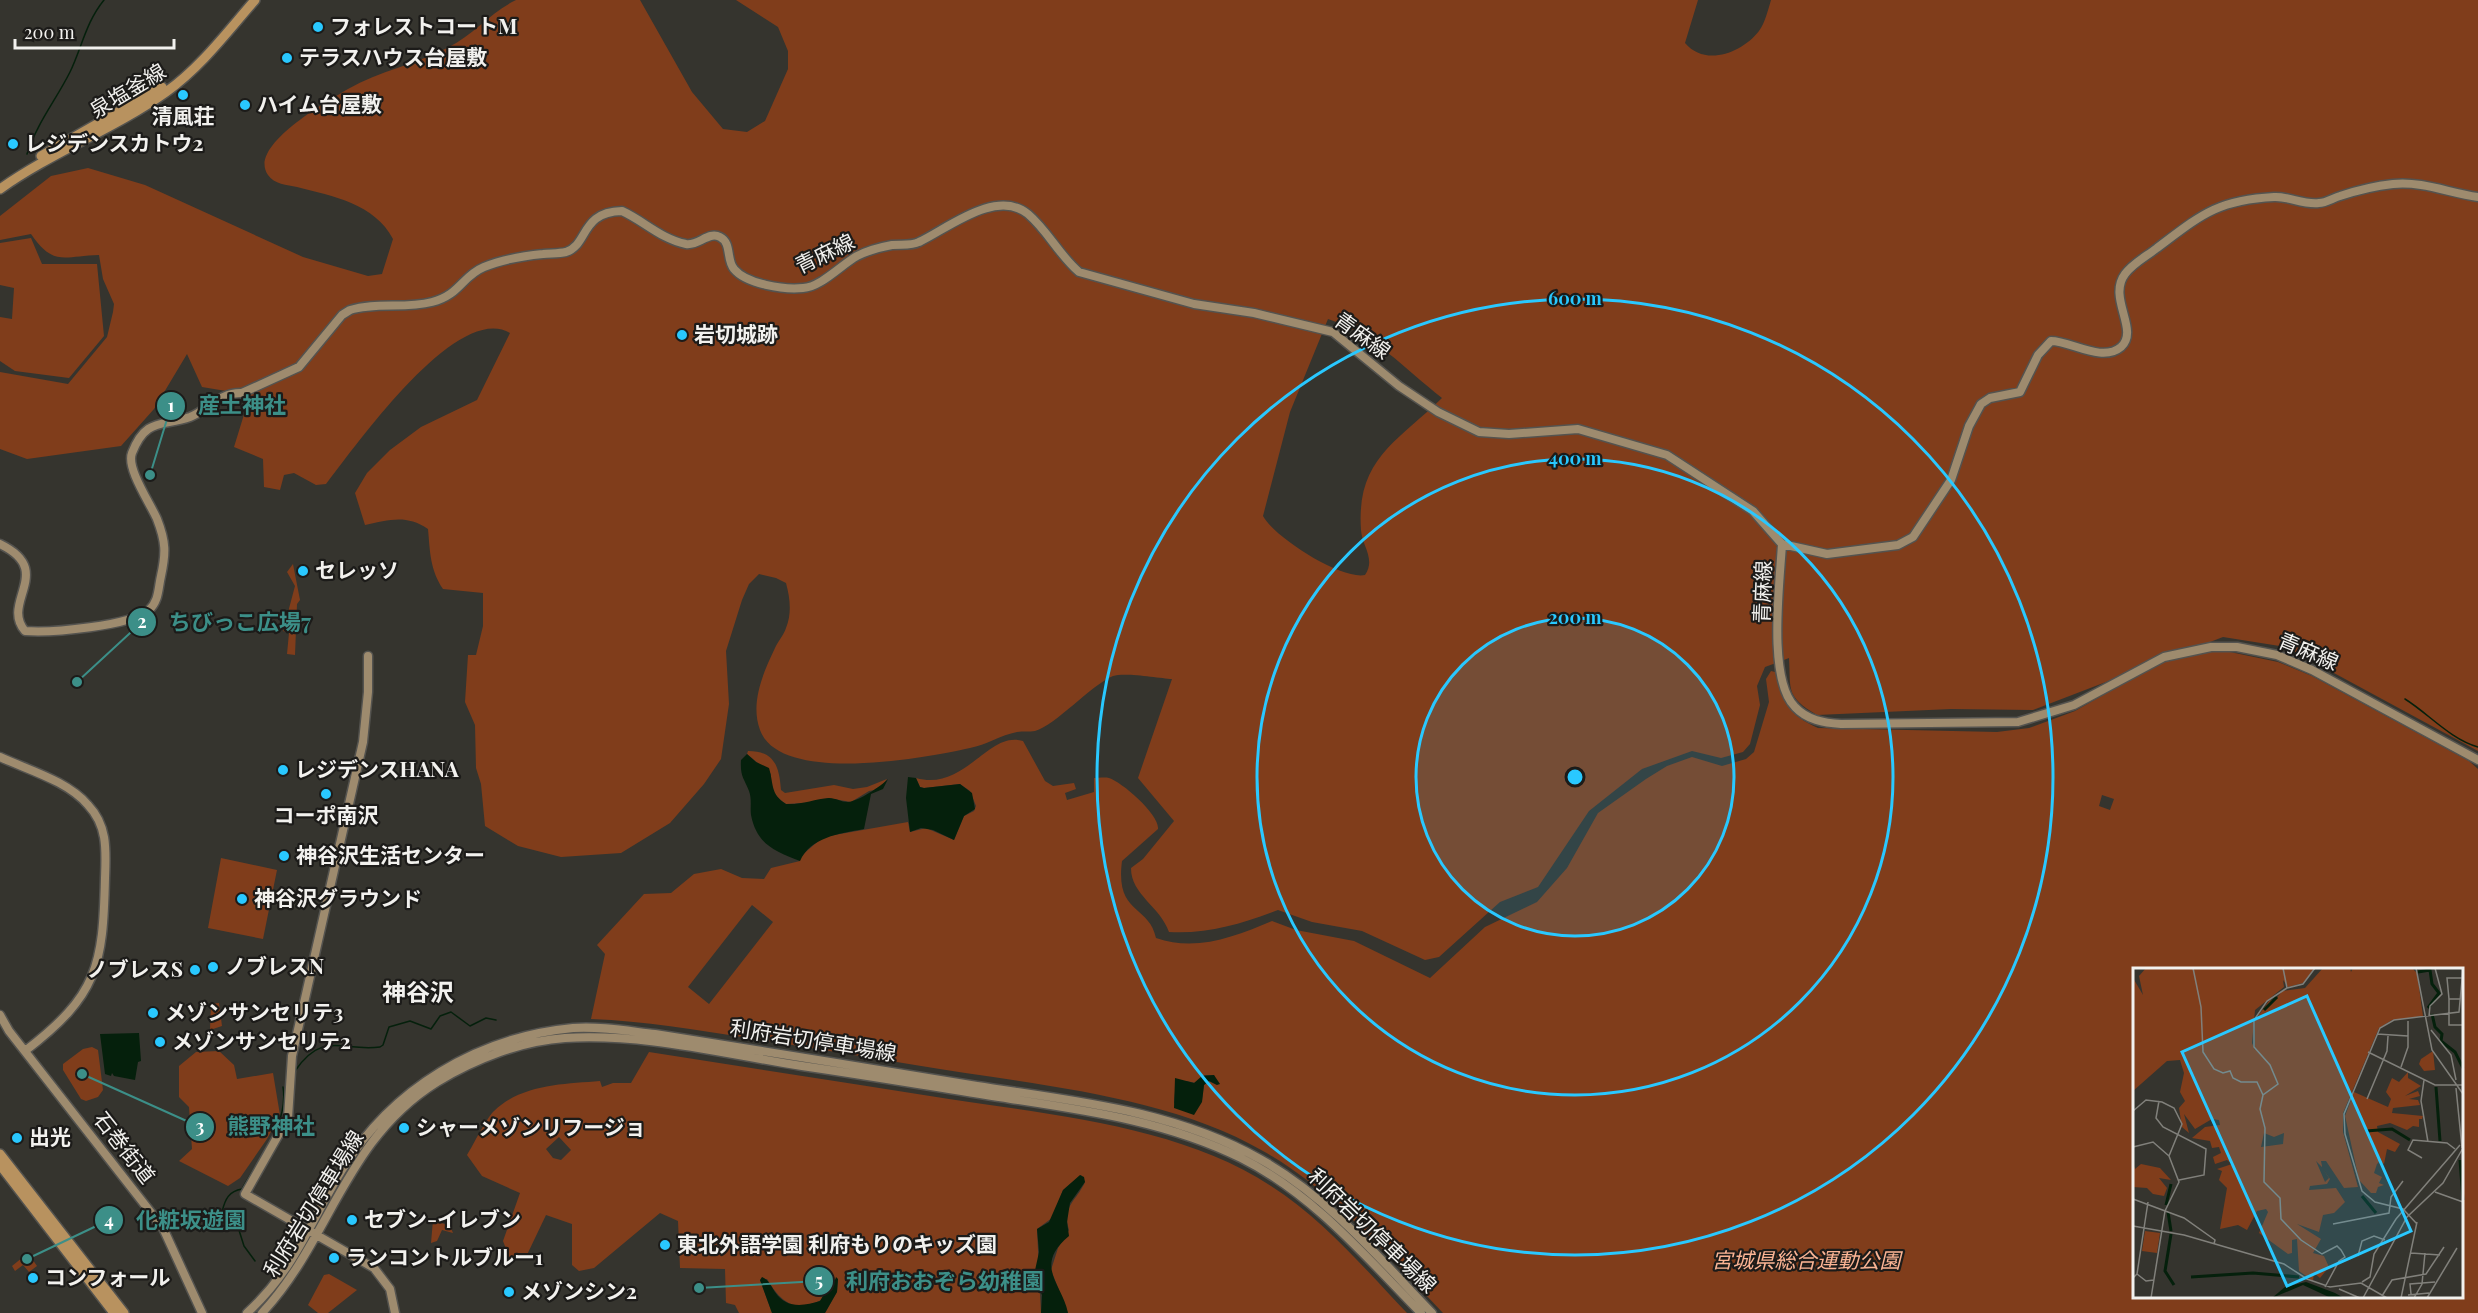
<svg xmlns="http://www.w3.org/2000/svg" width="2478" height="1313" font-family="'Playfair Display','Noto Sans JP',serif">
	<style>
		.green { fill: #803d1b; fill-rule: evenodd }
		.water { fill: #05200c }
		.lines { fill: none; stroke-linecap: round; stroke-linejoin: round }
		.stream { stroke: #05200c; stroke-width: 1.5 }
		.secondary-casing { stroke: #54534f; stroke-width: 11 }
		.primary-casing { stroke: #54534f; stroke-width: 12 }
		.secondary { stroke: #9e8b6e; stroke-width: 8 }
		.primary { stroke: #b8925f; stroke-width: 9 }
		.ring { fill: none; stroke: #29c8ff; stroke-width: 3 }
		.poi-dot { fill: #29c8ff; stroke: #1c1b19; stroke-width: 2 }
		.labels { text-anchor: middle; stroke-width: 4.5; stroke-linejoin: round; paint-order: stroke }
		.poi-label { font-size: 21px; font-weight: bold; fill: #f2f1ee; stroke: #1c1b19; text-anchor: start }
		.street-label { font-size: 21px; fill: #f2f1ee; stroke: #1c1b19 }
		.park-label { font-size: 21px; font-style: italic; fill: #fbb494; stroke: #1c1b19 }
		.quarter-label { font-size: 24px; font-weight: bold; fill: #f2f1ee; stroke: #1c1b19 }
		.inset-river { fill: none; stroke: #05200c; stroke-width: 3 }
		.inset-road { fill: none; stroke: #81807b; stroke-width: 1.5 }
		.view { fill: #29c8ff; fill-opacity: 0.15; stroke: #29c8ff; stroke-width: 3 }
		.inset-edge { fill: none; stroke: #f2f1ee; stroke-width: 3 }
		.centre { fill: #29c8ff; stroke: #1c1b19; stroke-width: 3 }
		.ring-label { font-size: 18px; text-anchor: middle; font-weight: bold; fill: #29c8ff; stroke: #1c1b19; stroke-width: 4.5; stroke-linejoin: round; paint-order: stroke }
		.leader { fill: none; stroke: #3c8f88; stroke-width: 2 }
		.callout-dot { fill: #3c8f88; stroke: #1c1b19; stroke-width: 2 }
		.mark-label { font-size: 18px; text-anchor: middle; font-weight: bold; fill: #fff }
		.callout-label { font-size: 22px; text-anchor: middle; font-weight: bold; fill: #3c8f88; stroke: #1c1b19; stroke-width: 4.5; stroke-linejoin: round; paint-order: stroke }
	</style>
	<rect width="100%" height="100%" fill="#35342e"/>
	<path class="green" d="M516,0H640L692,92L723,129L747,132L765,121L788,69V51L778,27L736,0H1698L1685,43C1705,67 1742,53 1759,31C1765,23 1768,10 1771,0H2478V751L2286,647L2223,637L2033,710L1951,709L1817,715C1785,696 1791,690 1789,658L1765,667L1757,686L1760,705L1750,744L1743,752L1721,758L1692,751L1642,769L1589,811L1538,887L1500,902L1439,957L1425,960L1362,931L1312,922L1278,910C1241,924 1209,934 1169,932C1160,906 1131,895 1131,868L1143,859L1174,821L1138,778L1172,679C1159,678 1124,672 1113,676C1091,685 1056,725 1035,731C1029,732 1023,731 1017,732C1001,735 986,745 970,748C925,758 780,785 760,730C750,703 763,673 775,648C778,641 784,635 786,628C792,613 790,598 786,583L776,578L759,574L749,584L742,600L726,651L729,704L721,759L704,784L670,823L621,853L561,857L518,846L485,826L481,784L476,768L475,725L465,702L468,655H476L483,626V593L443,589C430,570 430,551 428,529C406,514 389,520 365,525L355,493L367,473L390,450L421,427L477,400L510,333C457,301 355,447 326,484L316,485L294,473L284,475L280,490L264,487L263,459L234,447L250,395L202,387L187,354L154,409L121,446L27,459L0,449V372L68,384L107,337L113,312L114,304L103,279L99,255C63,256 54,267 31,234L0,240V216L51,176L88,168L145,185L303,257L368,276L382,274L393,239C375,204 333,196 297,187C287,185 274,184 268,175C247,146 328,101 348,89C379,71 417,64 449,47C473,35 491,12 516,0ZM1328,319C1373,333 1405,369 1442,398C1397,442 1356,459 1361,530C1362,546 1376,559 1365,575C1341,580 1274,537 1263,516L1290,412Z
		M31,238L42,264H97L104,336L69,378L15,371L0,361V317L12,319L14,288L0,285V243Z
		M293,564L300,600L297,604L295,655L287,654L289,633L283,631L295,586L287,572Z
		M2201,651L2230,652L2278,662L2312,676L2469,761L2478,769V1313H1443C1387,1255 1334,1191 1263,1151C1165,1094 1026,1084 915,1065C860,1056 805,1047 749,1038C696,1030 645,1021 591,1019L605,954L597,945L644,894L671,893L694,874L721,869L742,878L764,879L771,868L800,861L801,856L823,837L908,822L910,832L926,828L954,840L964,816L974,811L976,806L970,791L960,784L924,788L920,787L916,778C965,792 988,730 1023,741L1045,781L1053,786L1074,783L1076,789L1065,793L1067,800L1094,792V778C1098,778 1105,777 1109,778C1122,782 1160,815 1158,829L1122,861C1115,915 1149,904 1156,938C1196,952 1234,937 1272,921L1296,930L1354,941L1430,978L1485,927L1537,902L1567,868L1598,813L1646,779L1667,766L1692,757L1722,766L1746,759L1754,752L1769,702L1766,679L1771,671L1775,672C1787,704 1785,713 1818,728L1997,732L2029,728L2075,711L2163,661ZM2102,795L2114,799L2110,810L2099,806ZM752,905L773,922L709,1004L688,987ZM2134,970H2462V1296H2134ZM1204,1075H1214L1217,1085L1209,1081L1204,1085L1202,1100L1195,1110L1174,1103L1175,1092L1186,1081L1196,1083Z
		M748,751C774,751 779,765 781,790L785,793L834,785L853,789L867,787L887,779L879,789L869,791L851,802L828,798L817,802L786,804C774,796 770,788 771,774L747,754Z
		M221,858L277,870L263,939L208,928Z
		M219,1003L222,1026L210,1030L211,1004Z
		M92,1047L98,1050L103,1090L98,1097L86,1101L81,1099L63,1070V1064L83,1049Z
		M219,1051L234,1065L237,1079L273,1073L280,1115L267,1139L240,1178L228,1186L179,1161L192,1149L189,1107L179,1097V1066L196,1052Z
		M649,1052C749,1068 849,1083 949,1099C1054,1115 1182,1127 1271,1186C1323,1219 1365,1269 1407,1313H1068L1051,1270L1058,1248L1069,1230C1062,1205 1076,1202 1085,1182L1081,1175L1063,1190L1052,1218L1037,1229L1041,1313H825L837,1292L838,1279H835L832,1290C827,1293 826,1295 822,1299C819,1302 812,1303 808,1305C788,1310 776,1294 767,1279L760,1280L772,1313H739L735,1305L726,1303L725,1269L680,1268L678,1221L660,1213L594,1268L579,1271L572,1265V1224L546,1215L525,1259H510L503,1241L520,1193L482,1176L467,1155C474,1144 485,1120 494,1111C522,1084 564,1084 600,1081L602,1087L613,1083H631ZM559,1137L571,1150L561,1160L553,1158L546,1149Z
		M433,1220L450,1226L453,1233L442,1230L437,1241L431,1243Z
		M28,1253L37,1266L29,1272L23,1265L15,1271L12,1266Z
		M329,1274L357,1290L328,1313H318L308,1305L324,1275Z"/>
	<path class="water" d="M747,754L756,762L769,768C774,784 770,794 786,804C801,805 815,799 829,798C836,798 841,802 848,802C859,801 881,786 888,779L883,789L871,794L864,829C838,834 811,837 800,861C775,851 757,845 751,815C750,808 752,799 749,791C744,778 740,777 741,760Z
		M908,777L916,778L920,787L924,788L960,784L972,793L975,809L964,816L954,840L933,830L921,828L910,832L906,798Z
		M139,1033L141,1061L138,1062L135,1080L114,1076L112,1073L111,1076L105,1074L100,1034Z
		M1214,1075L1220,1084L1217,1085L1209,1081L1204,1085L1202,1102L1194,1115L1174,1108L1175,1078L1194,1083L1202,1076Z
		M1080,1175L1084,1177L1085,1182L1070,1203L1067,1222L1069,1236C1033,1266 1062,1283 1068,1313H1041L1042,1295L1034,1275L1039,1252L1037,1229L1049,1222L1063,1190Z
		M762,1277C769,1280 771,1286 775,1292C786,1309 804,1306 820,1301L824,1294L832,1290L836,1277L838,1279L837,1292L825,1313H772L760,1280Z"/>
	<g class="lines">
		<path class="stream" d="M27,154C37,123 56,100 70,72C82,47 86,22 104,0
			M2405,699C2429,714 2450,739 2478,747
			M295,1071C323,1030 342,1052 380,1047L383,1045L389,1027L410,1021L431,1029L440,1016L451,1012L470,1026L486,1018L496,1020
			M255,1261L244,1246L238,1227L226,1218L222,1212C225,1199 229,1191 242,1189C259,1158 289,1124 283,1087"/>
		<defs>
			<path id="secondary" d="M0,544C56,571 0,602 25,631C51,633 131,626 149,610C159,601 158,589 161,576C166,553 166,542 157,519C150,503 126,468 132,453C146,417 162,427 190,417C208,410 220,392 242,393L299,367L342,315L350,310C376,302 405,309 432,302C460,295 462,276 484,267C503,259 523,256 543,254C550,253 558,254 566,252C589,244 580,212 622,211C644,221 661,239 686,244C699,246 708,231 720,237C732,243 726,260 734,269C746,284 784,290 803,288C821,287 841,265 857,256C867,251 881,247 892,245C901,244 911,246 919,242C947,229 996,188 1028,214C1048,231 1059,255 1079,272L1194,304L1254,313L1333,332L1399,386L1438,412L1479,432L1509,434L1578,429L1667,455L1753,511L1782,544C1780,582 1767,679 1795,707C1807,720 1824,723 1841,724L2018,722L2074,705L2164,657L2211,647H2237L2277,655L2312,670L2478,760
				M1782,544L1827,554L1898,545L1913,537L1951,480L1969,426L1981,404L1990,398L2020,392L2038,355L2051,341C2071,341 2102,363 2121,347C2140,330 2107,298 2125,274C2133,263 2147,256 2157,248C2201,215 2217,200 2274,197C2289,196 2303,205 2319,203C2326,203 2333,198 2340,196C2358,190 2375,186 2393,184C2423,181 2449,193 2478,197
				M368,656V692L363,742L292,1056L288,1118L245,1194L374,1268L390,1289L395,1313
				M0,757C28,770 68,781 88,805C108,826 106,851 105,878C103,966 98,995 25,1051
				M0,1015L9,1031L163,1228L202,1313
				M247,1313C295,1269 309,1224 342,1170C392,1088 478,1037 573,1028C600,1026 628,1031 655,1034C762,1051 870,1068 977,1086C1074,1101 1173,1110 1260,1159C1328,1197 1379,1258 1432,1313
				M262,1313C331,1239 344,1140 437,1082C475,1059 521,1041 565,1038C644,1033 724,1054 802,1066C871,1076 941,1088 1011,1099C1090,1111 1168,1122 1241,1158C1313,1194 1365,1256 1421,1313"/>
			<path id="primary" d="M41,156L162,87
				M0,189C52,152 114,129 166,92C201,67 227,32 255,0
				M0,1154L124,1313
				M0,1165L114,1313"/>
		</defs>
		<use href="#secondary" class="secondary-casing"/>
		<use href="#primary" class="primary-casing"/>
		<use href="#secondary" class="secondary"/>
		<use href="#primary" class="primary"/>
	</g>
	<circle cx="1575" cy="777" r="159" fill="#29c8ff" fill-opacity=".12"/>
	<g class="ring">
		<circle cx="1575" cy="777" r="159"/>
		<circle cx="1575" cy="777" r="318"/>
		<circle cx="1575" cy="777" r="478"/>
	</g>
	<g class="poi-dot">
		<circle cx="318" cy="27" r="6"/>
		<circle cx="287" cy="58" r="6"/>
		<circle cx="183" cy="95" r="6"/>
		<circle cx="245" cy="105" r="6"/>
		<circle cx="13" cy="144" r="6"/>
		<circle cx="682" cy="335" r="6"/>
		<circle cx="303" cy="571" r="6"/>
		<circle cx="283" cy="770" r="6"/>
		<circle cx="326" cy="794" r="6"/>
		<circle cx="284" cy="856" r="6"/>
		<circle cx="242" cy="899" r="6"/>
		<circle cx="213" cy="967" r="6"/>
		<circle cx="195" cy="970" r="6"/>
		<circle cx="153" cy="1013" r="6"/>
		<circle cx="160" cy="1042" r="6"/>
		<circle cx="404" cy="1128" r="6"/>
		<circle cx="17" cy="1138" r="6"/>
		<circle cx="352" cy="1220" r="6"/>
		<circle cx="665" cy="1245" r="6"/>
		<circle cx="334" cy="1258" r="6"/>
		<circle cx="33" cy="1278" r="6"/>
		<circle cx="509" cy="1292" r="6"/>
	</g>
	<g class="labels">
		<g class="poi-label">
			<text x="330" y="34">フォレストコートM</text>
			<text x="299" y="65">テラスハウス台屋敷</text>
			<text x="257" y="112">ハイム台屋敷</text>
			<text x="183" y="124" text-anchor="middle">清風荘</text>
			<text x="25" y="151">レジデンスカトウ2</text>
			<text x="694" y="342">岩切城跡</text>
			<text x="315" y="578">セレッソ</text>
			<text x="295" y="777">レジデンスHANA</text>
			<text x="326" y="823" text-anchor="middle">コーポ南沢</text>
			<text x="296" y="863">神谷沢生活センター</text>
			<text x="254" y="906">神谷沢グラウンド</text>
			<text x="225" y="974">ノブレスN</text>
			<text x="183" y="977" text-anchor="end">ノブレスS</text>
			<text x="165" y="1020">メゾンサンセリテ3</text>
			<text x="172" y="1049">メゾンサンセリテ2</text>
			<text x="416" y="1135">シャーメゾンリフージョ</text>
			<text x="29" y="1145">出光</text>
			<text x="364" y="1227">セブン-イレブン</text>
			<text x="677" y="1252">東北外語学園 利府もりのキッズ園</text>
			<text x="346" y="1265">ランコントルブルー1</text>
			<text x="45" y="1285">コンフォール</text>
			<text x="521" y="1299">メゾンシン2</text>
		</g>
		<g class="street-label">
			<text transform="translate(128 91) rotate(-31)" y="7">泉塩釜線</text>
			<text transform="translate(825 254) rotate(-26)" y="7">青麻線</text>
			<text transform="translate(1362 336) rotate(36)" y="7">青麻線</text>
			<text transform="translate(1763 592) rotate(-88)" y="7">青麻線</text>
			<text transform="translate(2308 652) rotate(23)" y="7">青麻線</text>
			<text transform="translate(813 1041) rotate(9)" y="7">利府岩切停車場線</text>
			<text transform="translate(124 1148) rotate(52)" y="7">石巻街道</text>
			<text transform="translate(314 1204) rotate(-58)" y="7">利府岩切停車場線</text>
			<text transform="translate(1372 1231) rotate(44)" y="7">利府岩切停車場線</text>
		</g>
		<g class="park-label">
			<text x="1806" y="1268">宮城県総合運動公園</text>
		</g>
		<g class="quarter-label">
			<text x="418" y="1001">神谷沢</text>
		</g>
	</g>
	<g transform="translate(2133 968)">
		<rect width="330" height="330" fill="#35342e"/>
		<path d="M13,0H182L170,15L155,19L150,12L151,19L122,42L119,75L122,82V52L136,33L143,31L149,23L172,20L190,0H217L218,4L220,0H279L284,5L290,48L259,52L246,60L210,145V164L225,219L211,220L193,193H188L189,198V199L183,193L192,214L196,210L190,201L197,211L194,216L177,218L176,222L203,220L212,234L201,245L190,247L186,264L164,256L188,271L180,285L191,288L196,299L187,310L181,305L180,313L166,303L164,271L159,272V285L155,286L126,265L135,244L133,241L124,243L114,262L105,257L87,261L94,220L86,212L89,203L84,201L99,196L94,192L82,196L80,189L88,185L86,179L79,180L77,173L59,170L72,159L87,157L86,152L79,151L62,161L51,146L56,165L49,159L46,140L52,133L47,124L51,105L47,92L34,93L0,123V10L10,27L6,8ZM131,165L141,169L151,165L150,176L128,179ZM300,83L302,102L291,103L286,96L288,91ZM275,104V110L288,118L272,128L285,123L287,128L276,131L285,132L287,137L260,140L259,145L290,148L289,151H286V159L280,158L274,162L257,155L244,158L245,164L267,176L262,184L254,181L251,196L247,193L244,196L241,205L249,209L246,215L251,217L245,219L243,225H238L226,212L212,148L221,124L255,139L258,131L253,124L259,110L266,114ZM0,195L2,201L8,196L27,200L38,212L26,210L34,220L31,228L20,226L14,220L0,219ZM12,263L27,265L24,285L9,283Z" fill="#803d1b" fill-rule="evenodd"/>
		<path d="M173,314L202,325L211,330H198L170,317L139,330L152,319Z" fill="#05200c"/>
		<path class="inset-river" d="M285,4L297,2L299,16L306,25L295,40M131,42L144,29M299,46L302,59L309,66L308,73L322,84L330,100M303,119L307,173M233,163L259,161L277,172M327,192L330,232M229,228L243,245M33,237L38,216M35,244L38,263M38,266L32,303L41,317M58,309L120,305L166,309"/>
		<path class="inset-road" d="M60,0L68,39L70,84L81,101L90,105L97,103L100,110L108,114H124L130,127M150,0L154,20L170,16L182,0M283,0L299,82L330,126M154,20L134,33L121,52V79L137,97L145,116L130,127L127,141L132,160L131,214L147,230L148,251L168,272L189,286L204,278L208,282L212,289L206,293L192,319M316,31V57H330M327,31H316L314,10H329M296,48L297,38L309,26L302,0M298,62L318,87L323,112M244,66L275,68M235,84L302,117H330M268,99L275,79V53M291,112L288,133L295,174M323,120L329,180M234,131L254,83L255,68M26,133L23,150L30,159L73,181L71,207L46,212M0,143L13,132L29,134L41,140L49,156L36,188L46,214L32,243L18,330M0,179L20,174L36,188M289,190L275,182L280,172L314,175L322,181M302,224L330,234M0,231L51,250L82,272L81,276M200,256L256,245L258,229L270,213M284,256L270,241L242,234L229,223L212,166L211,146L247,60L261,52L326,44L330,1M0,258L51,267L151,296L174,311L197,319L228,315L254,330M278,285L307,287M225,288L229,273L241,268L252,272M4,306L13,313L21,312M0,310L4,306L15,234M229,314L237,309L241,286L263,251L327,177M206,321L227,330M278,326L277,316L302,314M275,327L296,325M249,328L259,312L293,306L311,279M230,330L274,249L310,215L330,180M268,330L284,254M281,330L289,316L292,285M294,330L324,280"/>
		<path class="view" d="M174,28L278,263L154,318L49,84Z"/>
		<rect width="330" height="330" class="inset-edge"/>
	</g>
	<circle cx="1575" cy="777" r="9" class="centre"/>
	<g class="ring-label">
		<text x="1575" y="305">600 m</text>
		<text x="1575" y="465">400 m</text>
		<text x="1575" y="624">200 m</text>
	</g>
	<path class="leader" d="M150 475L171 406M77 682L142 622M82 1074L200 1127M27 1259L109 1220M699 1288L819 1281"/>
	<g class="callout-dot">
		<circle cx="150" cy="475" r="6"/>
		<circle cx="77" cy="682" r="6"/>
		<circle cx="82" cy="1074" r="6"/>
		<circle cx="27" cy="1259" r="6"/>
		<circle cx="699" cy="1288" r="6"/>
		<circle cx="171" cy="406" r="15"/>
		<circle cx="142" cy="622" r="15"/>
		<circle cx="200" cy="1127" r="15"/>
		<circle cx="109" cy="1220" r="15"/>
		<circle cx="819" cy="1281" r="15"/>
	</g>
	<g class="mark-label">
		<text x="171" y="412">1</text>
		<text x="142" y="628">2</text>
		<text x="200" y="1133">3</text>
		<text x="109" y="1227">4</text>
		<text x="819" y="1287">5</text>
	</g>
	<g class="callout-label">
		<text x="242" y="413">産土神社</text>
		<text x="240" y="630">ちびっこ広場7</text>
		<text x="271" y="1134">熊野神社</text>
		<text x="191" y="1228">化粧坂遊園</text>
		<text x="945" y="1289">利府おおぞら幼稚園</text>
	</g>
	<path d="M15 39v9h159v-9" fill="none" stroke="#f2f1ee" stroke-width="3"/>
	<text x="24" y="39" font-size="18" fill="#f2f1ee" stroke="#1c1b19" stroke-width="4.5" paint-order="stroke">200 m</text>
</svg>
